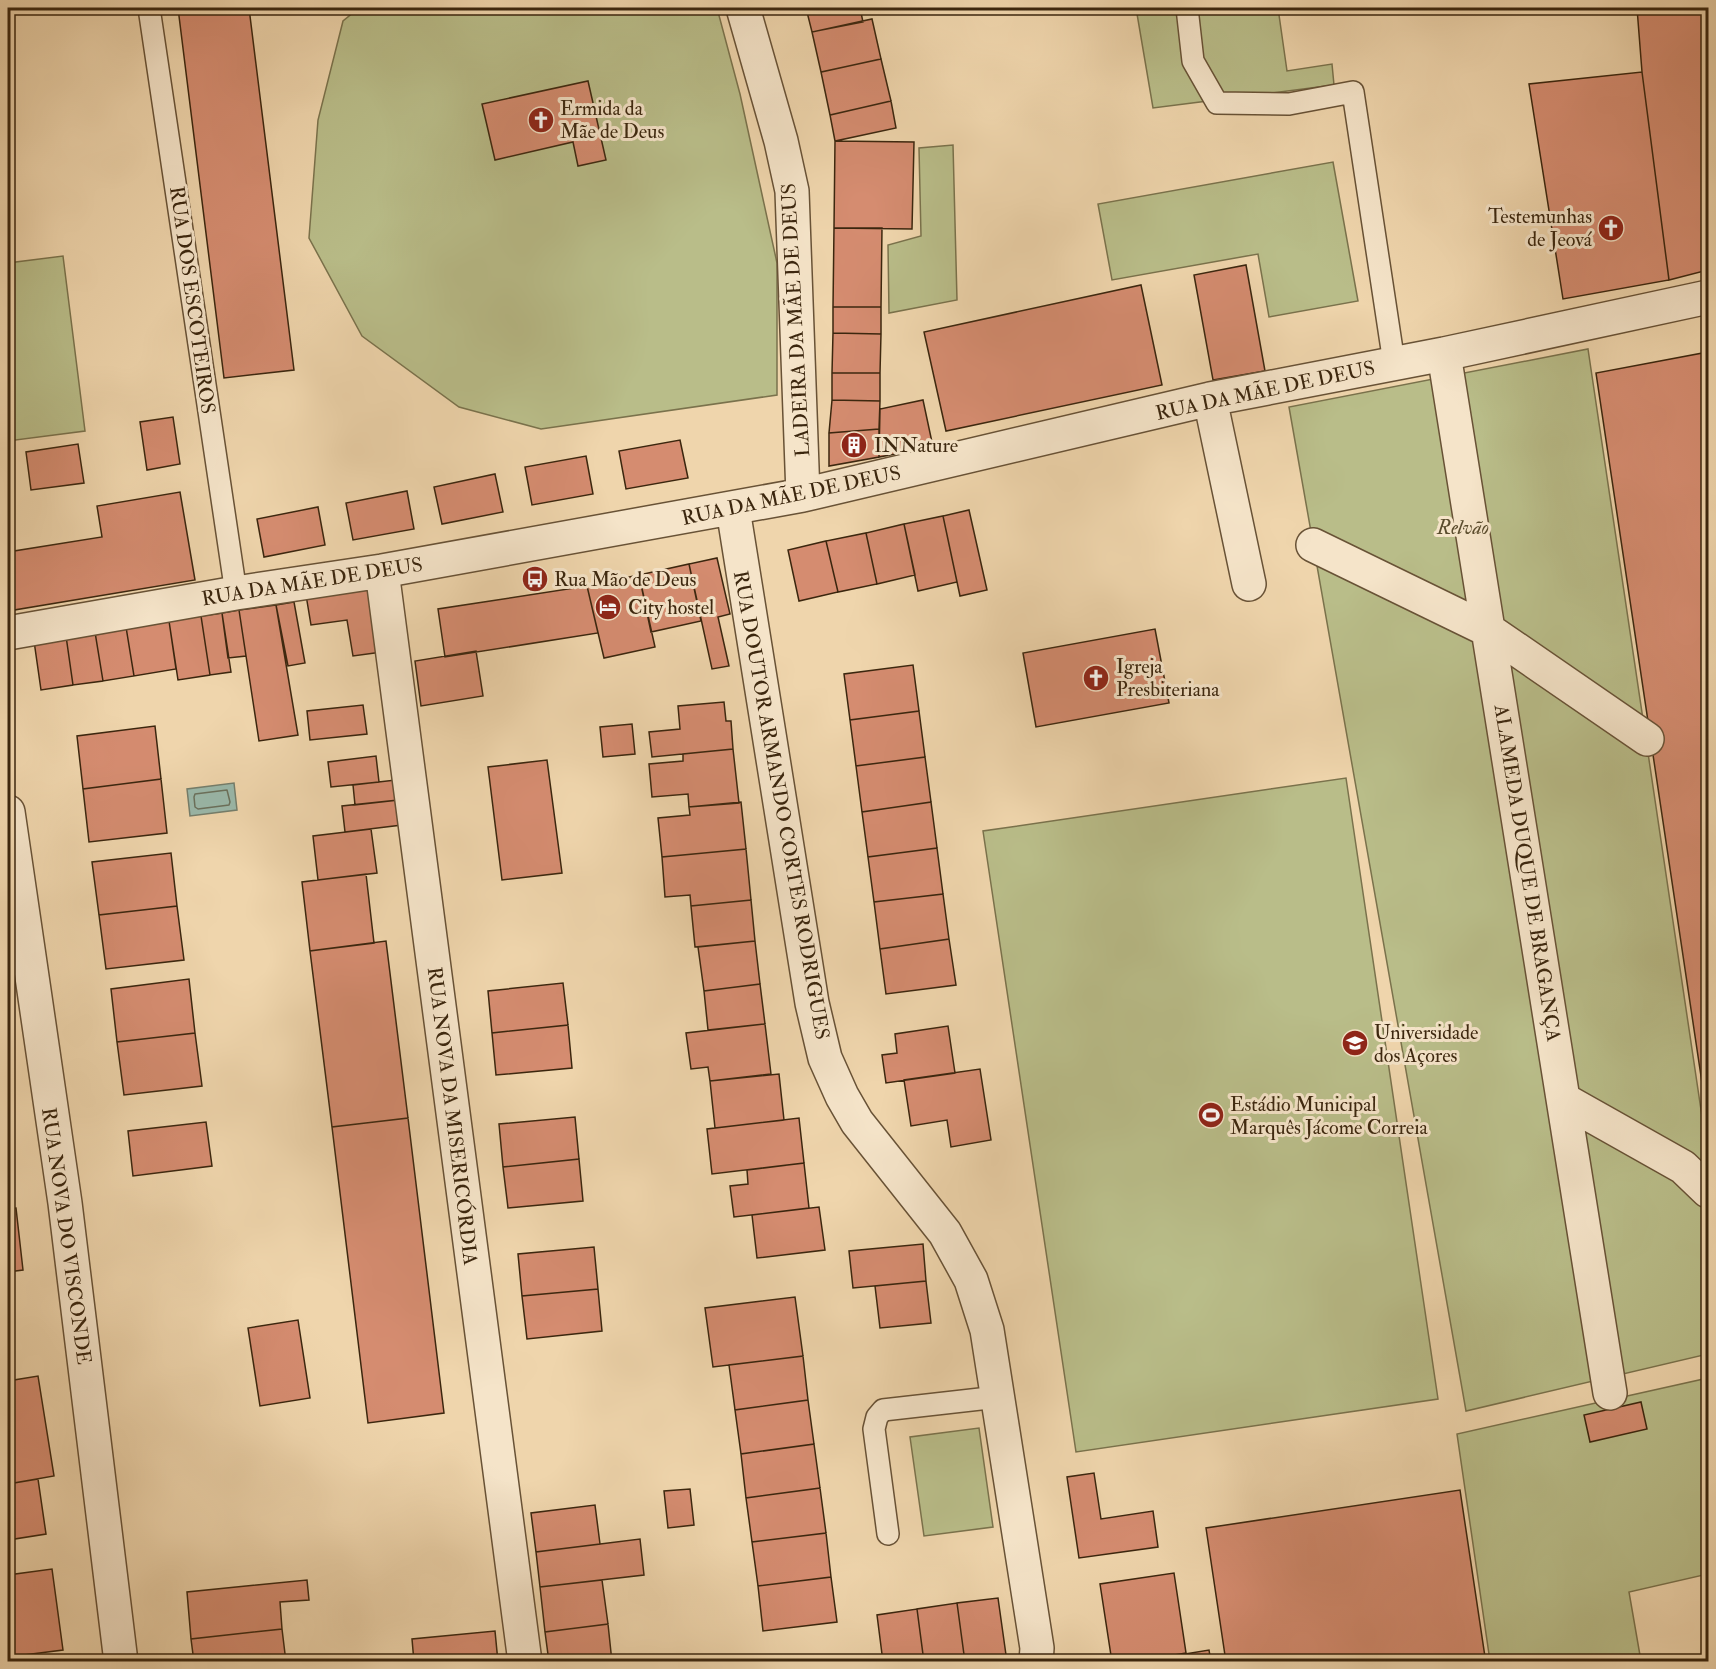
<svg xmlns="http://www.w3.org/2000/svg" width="1716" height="1669" font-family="'IM FELL Double Pica',serif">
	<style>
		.green { fill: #b9bd89; stroke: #7a724c; stroke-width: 1.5 }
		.water { fill: #9ab9ab; stroke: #747e6c; stroke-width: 1.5 }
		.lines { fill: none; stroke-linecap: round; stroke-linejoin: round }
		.shore { stroke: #6a705c; stroke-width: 1.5 }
		.building { fill: #d58c70; stroke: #3b260e; stroke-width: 1.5 }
		.lane-casing { stroke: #685236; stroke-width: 24 }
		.street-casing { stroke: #685236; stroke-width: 36 }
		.lane { stroke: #f5e4c9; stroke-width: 21 }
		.street { stroke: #f5e4c9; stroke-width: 33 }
		.labels { text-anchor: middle; stroke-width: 6; stroke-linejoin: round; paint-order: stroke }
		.poi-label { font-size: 20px; fill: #3b260e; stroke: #f5e4c9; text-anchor: start }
		.street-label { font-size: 20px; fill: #3b260e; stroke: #f5e4c9 }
		.park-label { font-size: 20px; font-style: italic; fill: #5a4c2d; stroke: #f5e4c9 }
	</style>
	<rect width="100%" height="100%" fill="#efd5ac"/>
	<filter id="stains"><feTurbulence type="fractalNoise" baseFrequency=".00333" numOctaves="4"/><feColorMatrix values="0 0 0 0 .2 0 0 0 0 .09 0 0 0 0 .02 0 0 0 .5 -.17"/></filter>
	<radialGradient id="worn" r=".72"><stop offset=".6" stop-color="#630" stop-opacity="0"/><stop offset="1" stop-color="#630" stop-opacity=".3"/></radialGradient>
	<path class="green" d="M359,8H717L740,94L777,263V395L541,429L459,407L362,336L309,238L318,120L343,21Z
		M1136,8H1278L1287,71L1332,64L1334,85L1153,108Z
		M953,145L957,300L889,313L888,245L921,236L919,148Z
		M1333,162L1358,301L1269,317L1258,254L1112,280L1098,204Z
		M63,256L85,431L8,441V263Z
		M1588,349L1708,1157V1354L1466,1411L1289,407Z
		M1346,778L1438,1399L1076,1452L983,831Z
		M1708,1378V1574L1629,1592L1641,1661H1490L1457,1434Z
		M979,1428L993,1527L924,1536L910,1437Z"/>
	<path class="water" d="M234,783L237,810L190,816L187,789Z"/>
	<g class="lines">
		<path class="shore" d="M227,790L230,802L229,805L198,809L195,807L194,797L195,794Z"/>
	</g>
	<path class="building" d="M178,8H249L294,370L224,378Z
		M806,8H860L863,22L812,32Z
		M1637,8H1708V270L1669,280L1642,72Z
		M872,19L881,59L821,72L812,32Z
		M881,59L891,101L830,115L821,72Z
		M1642,72L1669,280L1563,299L1529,84Z
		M588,81L606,160L578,166L573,142L495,160L482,104Z
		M891,101L896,128L835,141L830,115Z
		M835,141L914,142L912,229L834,228Z
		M834,228H882L881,307H833Z
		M1246,265L1265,371L1213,380L1194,275Z
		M1141,285L1162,385L946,431L924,332Z
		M833,307H881V334L833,333Z
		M833,333L881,334L880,373H832Z
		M1708,352V1123L1596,373Z
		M832,373H880V401L832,400Z
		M832,400L880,401L879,429L829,433Z
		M923,400L933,447L879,457L880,409Z
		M173,417L180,464L147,470L140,422Z
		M879,429V457L829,466V433Z
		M680,440L688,478L626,489L619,451Z
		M78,444L84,483L31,490L26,452Z
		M586,456L593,494L532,505L525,467Z
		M495,474L503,512L442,524L434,487Z
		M407,491L414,529L353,540L346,503Z
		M180,492L195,580L8,611V552L102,537L97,506Z
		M318,507L325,545L264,557L257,519Z
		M969,510L987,590L960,596L943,516Z
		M943,516L957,582L918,591L904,524Z
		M904,524L915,575L877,584L866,533Z
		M866,533L877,584L838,592L826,541Z
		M826,541L838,592L799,601L788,550Z
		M717,558L730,614L718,617L729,666L712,669L689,564Z
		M689,564L701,621L651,632L639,575Z
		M639,575L655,647L604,658L587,586Z
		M379,584L389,651L353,656L347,620L311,625L306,595Z
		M587,586L598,633L445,657L438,609Z
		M294,602L305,663L288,666L276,605Z
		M276,605L298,735L259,741L239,610Z
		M239,610L246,656L228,658L222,613Z
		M222,613L231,672L210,675L201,616Z
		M201,616L210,675L178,680L169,621Z
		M169,621L176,669L134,676L126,627Z
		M126,627L134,676L103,681L95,632Z
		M1155,629L1169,703L1036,727L1023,653Z
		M95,632L103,681L73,685L66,636Z
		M66,636L73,685L41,690L34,641Z
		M476,651L483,696L421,706L415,661Z
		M913,665L919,711L850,720L844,674Z
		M724,702L726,721H731L733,749L652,757L649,732L680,729L678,706Z
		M363,705L367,734L310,740L307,711Z
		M919,711L925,757L856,766L850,720Z
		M632,724L635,754L603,757L600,727Z
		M155,726L161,779L83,789L77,736Z
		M733,749L739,803L689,807L688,794L652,797L649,764L683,761V754Z
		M376,756L379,782L331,787L328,762Z
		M925,757L931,802L862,812L856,766Z
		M547,760L562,873L502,880L488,767Z
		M161,779L167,833L89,842L83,789Z
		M404,779L407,799L355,805L353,785Z
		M407,799L410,824L345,832L342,806Z
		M741,802L746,849L662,857L658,818L690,815L689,807Z
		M931,802L937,848L868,857L862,812Z
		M371,829L377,873L318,880L313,836Z
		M937,848L943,894L874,902L868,857Z
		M746,849L751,900L691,906L690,895L665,897L662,857Z
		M171,853L177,906L99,915L92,862Z
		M366,874L374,943L310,951L302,882Z
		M943,894L949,939L880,949L874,902Z
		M751,900L755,941L695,947L691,906Z
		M177,906L184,960L106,969L99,915Z
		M949,939L956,985L886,994L880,949Z
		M386,941L408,1118L332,1127L310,951Z
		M755,941L760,984L704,991L698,947Z
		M189,979L195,1033L117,1042L111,989Z
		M563,983L568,1025L492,1033L488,991Z
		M760,984L765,1024L708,1030L704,991Z
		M765,1024L771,1074L710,1081L708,1067L691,1069L686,1033Z
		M568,1025L572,1068L496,1075L492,1033Z
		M948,1026L955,1073L886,1083L882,1055L897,1053L895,1034Z
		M195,1033L202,1086L124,1095L117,1042Z
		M980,1069L991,1140L951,1147L947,1120L911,1126L904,1080Z
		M779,1074L784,1120L715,1128L710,1081Z
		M575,1117L579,1159L503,1167L499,1124Z
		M408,1118L444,1413L368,1423L332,1127Z
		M799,1118L804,1163L712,1174L707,1129Z
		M206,1122L212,1166L133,1176L128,1131Z
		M579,1159L583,1201L508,1208L503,1167Z
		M804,1163L809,1208L734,1217L730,1186L748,1184L747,1170Z
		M819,1207L825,1250L757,1258L752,1215Z
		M16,1208L23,1270L8,1272V1209Z
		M923,1244L926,1281L853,1288L849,1251Z
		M594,1247L598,1289L522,1296L518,1254Z
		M926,1281L931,1323L880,1328L875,1286Z
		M598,1289L602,1331L527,1339L522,1296Z
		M795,1297L803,1356L713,1367L705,1308Z
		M298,1320L310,1398L260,1406L248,1328Z
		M803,1356L808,1400L735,1410L729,1365Z
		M38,1376L54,1476L8,1484V1381Z
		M808,1400L814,1444L741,1454L735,1410Z
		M1641,1402L1647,1429L1590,1442L1584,1415Z
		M814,1444L820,1488L746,1498L741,1454Z
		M1094,1473L1101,1519L1153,1511L1158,1547L1079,1558L1067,1477Z
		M38,1479L46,1534L8,1540V1484Z
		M820,1488L826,1533L752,1542L746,1498Z
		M690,1489L694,1525L668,1528L664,1491Z
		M1460,1490L1485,1657L1458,1662H1226L1206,1528Z
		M595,1505L600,1544L536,1552L531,1513Z
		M826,1533L831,1577L758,1586L752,1542Z
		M640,1539L644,1575L540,1587L536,1552Z
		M52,1569L63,1650L8,1657V1575Z
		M1174,1573L1186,1653L1134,1662H1112L1100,1584Z
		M831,1577L837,1622L763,1631L758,1586Z
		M307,1580L309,1600L280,1602L282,1629L191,1639L187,1592Z
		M602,1580L608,1624L545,1632L540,1587Z
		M998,1598L1007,1662H965L957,1603Z
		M957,1603L965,1662H924L917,1609Z
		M917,1609L924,1662H883L877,1615Z
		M608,1624L612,1662H549L545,1632Z
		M282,1629L286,1662H194L191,1639Z
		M495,1631L498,1662H414L412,1639Z
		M1209,1650L1211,1662H1155V1659Z"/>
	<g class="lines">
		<defs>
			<path id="lane" d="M149,8L236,593
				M1187,8L1193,61L1217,103L1289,104L1353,92L1394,363
				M888,1534L874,1429L877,1417L883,1410L998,1397"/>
			<path id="street" d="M743,8L781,141L792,191L803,495
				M1444,354L1610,1393
				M1210,399L1249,584
				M733,509L812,1003L825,1058L842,1096L857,1122L945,1233L971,1280L987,1330L1037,1648L1036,1662
				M1313,545L1490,631L1647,739
				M382,571L525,1662
				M8,633L236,593L382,571L803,495L1210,399L1444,354L1708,297
				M8,812L65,1203L121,1662
				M1564,1100L1683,1167L1708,1191"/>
		</defs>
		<use href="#lane" class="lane-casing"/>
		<use href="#street" class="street-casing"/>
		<use href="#lane" class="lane"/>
		<use href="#street" class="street"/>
	</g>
	<defs>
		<symbol id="church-disc" viewBox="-11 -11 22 22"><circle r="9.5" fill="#8f2418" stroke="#f5e4c9"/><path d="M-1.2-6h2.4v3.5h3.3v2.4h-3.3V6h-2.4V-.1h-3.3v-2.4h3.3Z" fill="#fff"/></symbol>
		<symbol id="building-disc" viewBox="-11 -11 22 22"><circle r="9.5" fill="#8f2418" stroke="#f5e4c9"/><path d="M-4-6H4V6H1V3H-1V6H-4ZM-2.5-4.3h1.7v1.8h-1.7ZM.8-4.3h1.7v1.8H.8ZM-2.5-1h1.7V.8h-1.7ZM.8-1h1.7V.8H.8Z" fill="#fff"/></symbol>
		<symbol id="bus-disc" viewBox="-11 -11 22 22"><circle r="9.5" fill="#8f2418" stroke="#f5e4c9"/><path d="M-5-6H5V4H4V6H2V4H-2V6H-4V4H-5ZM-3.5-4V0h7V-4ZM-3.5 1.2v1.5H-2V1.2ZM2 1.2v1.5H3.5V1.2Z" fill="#fff"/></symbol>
		<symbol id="hotel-disc" viewBox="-11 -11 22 22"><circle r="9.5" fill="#8f2418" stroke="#f5e4c9"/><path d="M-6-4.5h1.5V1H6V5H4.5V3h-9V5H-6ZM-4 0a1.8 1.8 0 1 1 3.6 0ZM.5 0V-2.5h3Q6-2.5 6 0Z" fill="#fff"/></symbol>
		<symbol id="university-disc" viewBox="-11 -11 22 22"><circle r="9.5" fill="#8f2418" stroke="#f5e4c9"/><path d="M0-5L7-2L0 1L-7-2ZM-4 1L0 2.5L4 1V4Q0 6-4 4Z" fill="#fff"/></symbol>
		<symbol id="stadium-disc" viewBox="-11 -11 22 22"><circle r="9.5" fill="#8f2418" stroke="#f5e4c9"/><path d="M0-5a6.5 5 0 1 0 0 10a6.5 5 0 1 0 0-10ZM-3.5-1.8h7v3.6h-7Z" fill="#fff"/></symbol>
	</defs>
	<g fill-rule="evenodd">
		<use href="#church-disc" x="526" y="105" width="30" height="30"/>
		<use href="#church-disc" x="1596" y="213" width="30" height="30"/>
		<use href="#building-disc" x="839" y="430" width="30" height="30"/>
		<use href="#bus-disc" x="520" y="564" width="30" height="30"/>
		<use href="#hotel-disc" x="593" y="592" width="30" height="30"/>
		<use href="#church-disc" x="1081" y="663" width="30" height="30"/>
		<use href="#university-disc" x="1340" y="1028" width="30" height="30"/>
		<use href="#stadium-disc" x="1196" y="1100" width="30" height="30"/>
	</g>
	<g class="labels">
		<g class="poi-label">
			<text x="560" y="115">Ermida da<tspan x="560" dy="23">Mãe de Deus</tspan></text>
			<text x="1592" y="223" text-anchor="end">Testemunhas<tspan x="1592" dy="23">de Jeová</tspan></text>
			<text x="874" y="452">INNature</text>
			<text x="554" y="586">Rua Mão de Deus</text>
			<text x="628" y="614">City hostel</text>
			<text x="1116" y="673">Igreja<tspan x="1116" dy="23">Presbiteriana</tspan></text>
			<text x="1374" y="1039">Universidade<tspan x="1374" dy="23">dos Açores</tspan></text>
			<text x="1230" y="1111">Estádio Municipal<tspan x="1230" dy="23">Marquês Jácome Correia</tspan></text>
		</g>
		<g class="street-label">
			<text transform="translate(193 300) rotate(82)" y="7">RUA DOS ESCOTEIROS</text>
			<text transform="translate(795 320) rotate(-93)" y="7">LADEIRA DA MÃE DE DEUS</text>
			<text transform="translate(1265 390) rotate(-12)" y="7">RUA DA MÃE DE DEUS</text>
			<text transform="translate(791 495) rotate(-12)" y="7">RUA DA MÃE DE DEUS</text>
			<text transform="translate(312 581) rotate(-9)" y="7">RUA DA MÃE DE DEUS</text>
			<text transform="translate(782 805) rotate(80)" y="7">RUA DOUTOR ARMANDO CORTES RODRIGUES</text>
			<text transform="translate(1528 873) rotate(81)" y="7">ALAMEDA DUQUE DE BRAGANÇA</text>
			<text transform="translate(453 1116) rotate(83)" y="7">RUA NOVA DA MISERICÓRDIA</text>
			<text transform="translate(67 1236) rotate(82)" y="7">RUA NOVA DO VISCONDE</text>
		</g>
		<g class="park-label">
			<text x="1463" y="534">Relvão</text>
		</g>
	</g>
	<rect width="1716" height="1669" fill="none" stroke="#efd5ac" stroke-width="30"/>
	<rect x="9" y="9" width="1698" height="1651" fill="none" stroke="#3b260e" stroke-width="3"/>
	<rect x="15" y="15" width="1686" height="1639" fill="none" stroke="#3b260e" stroke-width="1.5"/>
	<rect width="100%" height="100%" filter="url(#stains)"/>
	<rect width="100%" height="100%" fill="url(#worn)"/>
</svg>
